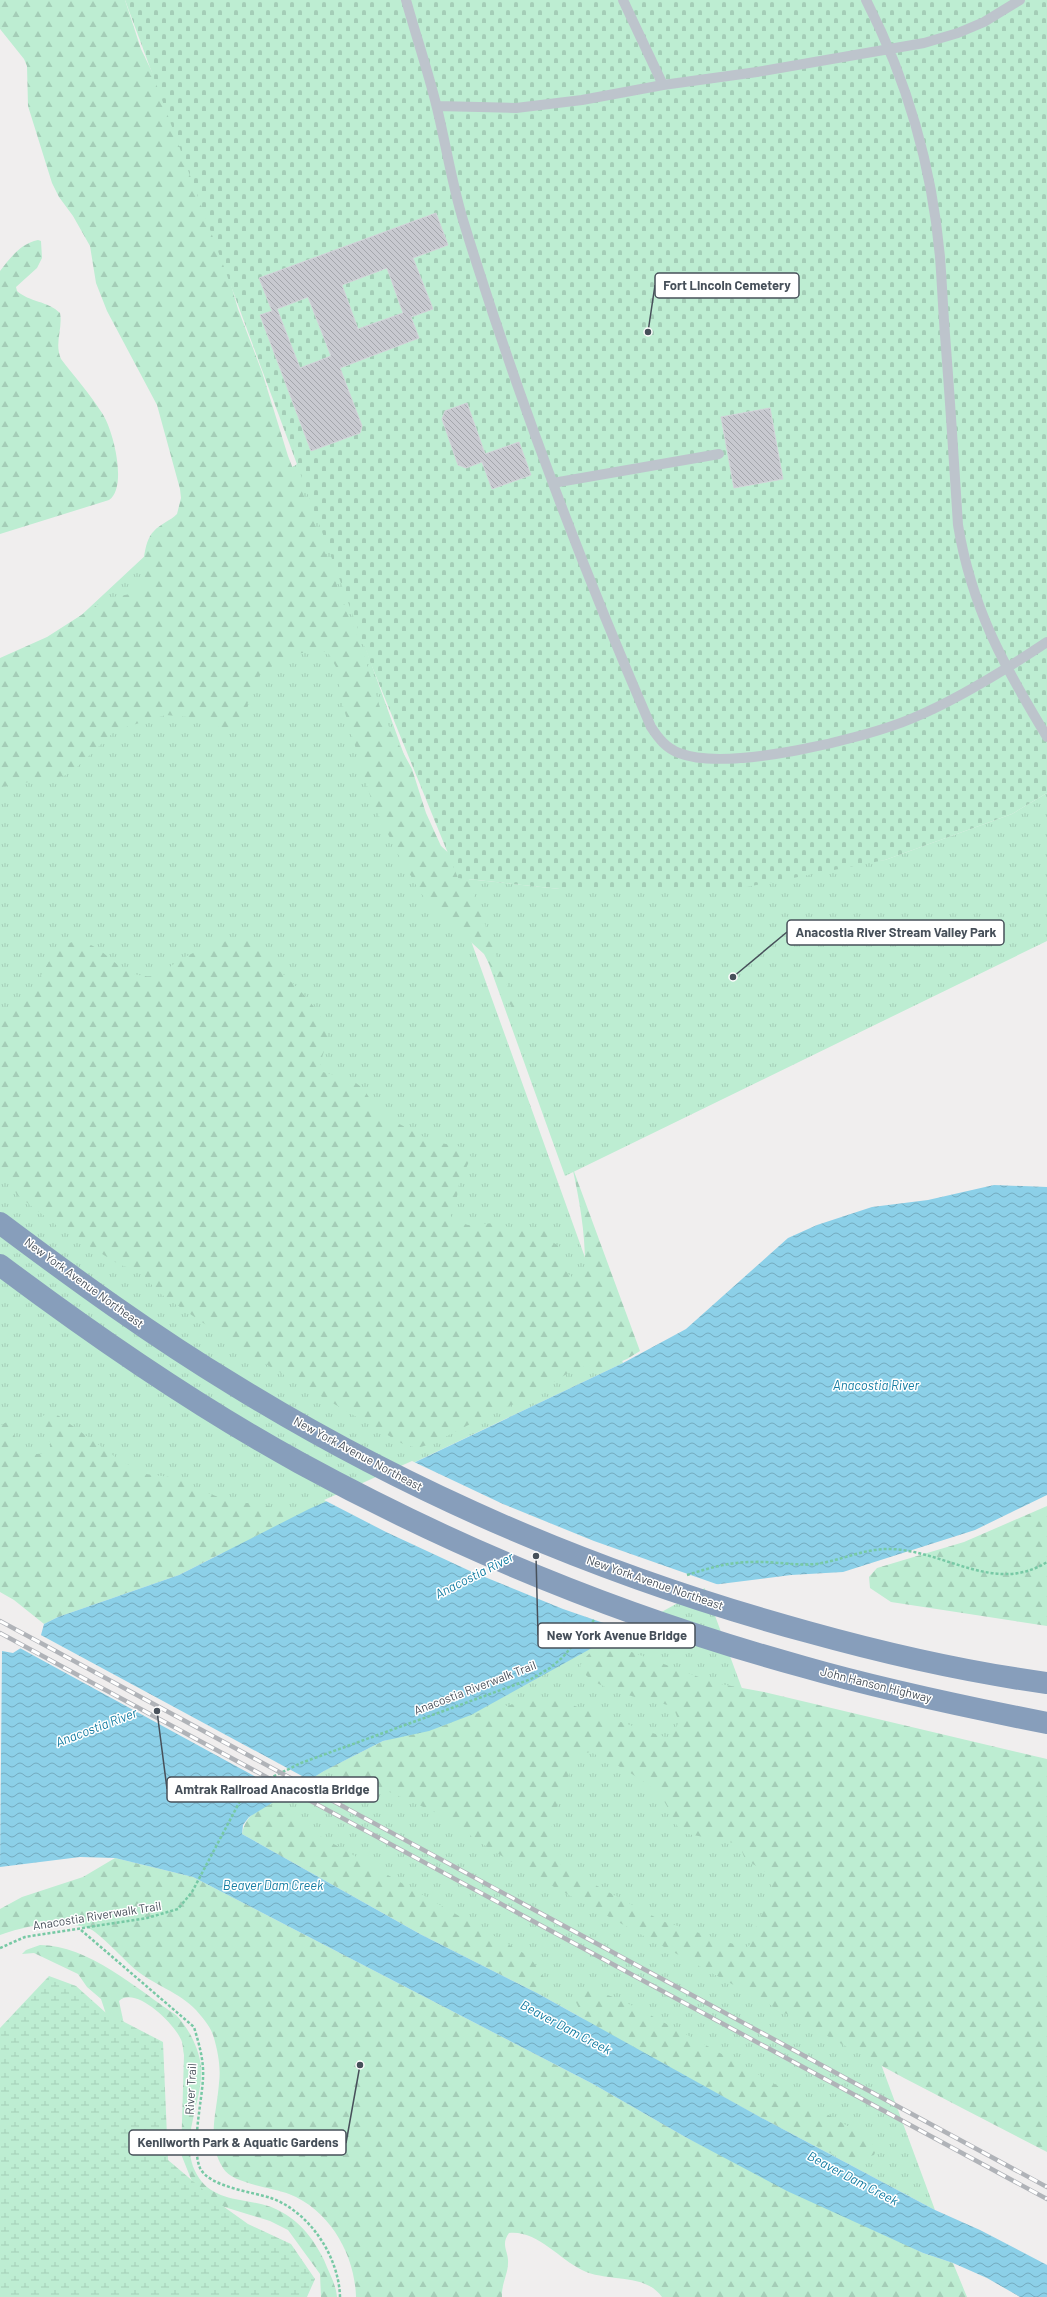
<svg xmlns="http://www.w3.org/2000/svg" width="1047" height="2297" font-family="Barlow,sans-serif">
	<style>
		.grass { fill: url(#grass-tufts) }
		.forest { fill: url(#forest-firs); fill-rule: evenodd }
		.wetland { fill: url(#wetland-marsh) }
		.cemetery { fill: url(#cemetery-stones) }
		.water { fill: url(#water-waves) }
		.pier { fill: #f0eeee }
		.building { fill: url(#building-back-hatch); stroke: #d2d4d9; fill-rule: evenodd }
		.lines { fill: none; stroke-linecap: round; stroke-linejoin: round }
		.path { stroke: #77c9a5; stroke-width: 2.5; stroke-dasharray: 3 2; stroke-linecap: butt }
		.service { stroke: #bdc4cc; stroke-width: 10 }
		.motorway { stroke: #879ebb; stroke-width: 22 }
		.rail-casing { stroke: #b0b3b8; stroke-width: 4.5 }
		.rail { stroke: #fff; stroke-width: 3; stroke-dasharray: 9; stroke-linecap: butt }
		.labels { text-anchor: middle; stroke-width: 3; stroke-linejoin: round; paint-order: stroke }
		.street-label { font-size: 12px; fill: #47505a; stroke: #fff }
		.water-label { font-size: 13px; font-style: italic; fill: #127ca2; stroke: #fff }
		.leader { fill: none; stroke: #47505a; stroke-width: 1.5 }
		.callout-dot { fill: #47505a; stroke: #fff; stroke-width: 1.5 }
		.callout { fill: #fff; stroke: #47505a; stroke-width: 1.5 }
		.callout-label { font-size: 13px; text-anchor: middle; font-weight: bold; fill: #47505a }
	</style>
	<defs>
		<pattern id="grass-tufts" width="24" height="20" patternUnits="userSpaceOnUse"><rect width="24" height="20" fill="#bdedd2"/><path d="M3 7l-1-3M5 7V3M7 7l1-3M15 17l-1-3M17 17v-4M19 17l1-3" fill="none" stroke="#a4cdb7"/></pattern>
		<pattern id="forest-firs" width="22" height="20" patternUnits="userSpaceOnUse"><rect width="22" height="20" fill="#bdedd2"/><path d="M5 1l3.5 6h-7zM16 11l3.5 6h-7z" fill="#a4cdb7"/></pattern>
		<pattern id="wetland-marsh" width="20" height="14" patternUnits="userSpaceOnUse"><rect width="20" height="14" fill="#bdedd2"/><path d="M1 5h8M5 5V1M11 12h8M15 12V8" fill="none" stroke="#a4cdb7"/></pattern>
		<pattern id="cemetery-stones" width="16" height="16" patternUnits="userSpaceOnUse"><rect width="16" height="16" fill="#bdedd2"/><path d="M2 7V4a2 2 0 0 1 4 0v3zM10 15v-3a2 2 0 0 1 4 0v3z" fill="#a4cdb7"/></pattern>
		<pattern id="water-waves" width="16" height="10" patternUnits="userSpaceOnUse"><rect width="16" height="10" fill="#8cd0e8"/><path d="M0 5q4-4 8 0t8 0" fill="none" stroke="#74abbf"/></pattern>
		<pattern id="building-back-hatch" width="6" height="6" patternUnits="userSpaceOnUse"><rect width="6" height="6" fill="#c8c9d0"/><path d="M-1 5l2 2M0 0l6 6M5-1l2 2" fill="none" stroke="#a4a6ac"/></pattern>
	</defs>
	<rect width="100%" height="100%" fill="#f0eeee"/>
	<path class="grass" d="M299,463L623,1363L224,1553L0,1530V691L148,553Z
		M1047,793V941L565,1176L458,878L560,889L885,860L1012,814Z
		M704,1586L935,2210L760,2117L537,1993L257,1811L324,1771Z"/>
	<path class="forest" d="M0,0H125L141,49L162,93L223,257L238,309L262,372L288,456L321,540L346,611L359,639L382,714L412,769L426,813L441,846L453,857L461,858L523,1029L484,954L426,901L400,858L372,802L343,706L336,667L329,654L323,651L292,654L262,672L251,687L245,717L237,727L232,730H225L199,718L166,715L116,730L76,768L64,776L0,787V658L47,637L108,598L136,593L142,589C143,574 142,542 154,531C160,524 170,521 177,514L181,498L180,489L157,405L107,311L96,283L90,246L73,216L59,197L52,183L28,106L27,66L24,59L0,29Z
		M38,240L41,241L42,258L37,268L16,287L17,291C29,302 48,301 60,313C63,329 54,343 61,359C74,376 90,394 102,413C113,429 128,487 109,500L0,534V271C11,257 20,244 38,240Z
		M237,937C241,937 246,937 249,939C259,945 265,955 272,963C290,982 322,1007 327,1033C329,1042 320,1058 320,1069L323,1072L350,1079L363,1088L379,1113L431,1141L461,1147L468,1151L471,1157L459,1184L456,1203L450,1212L452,1220L468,1225L494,1223L519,1230L544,1225L552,1233L554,1243L560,1247C562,1261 562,1272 575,1279L585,1274C586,1237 580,1202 572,1166L640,1351L627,1359L601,1370L591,1365L575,1369L524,1400L494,1412L431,1444L417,1448L403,1444L250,1355L158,1292L140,1271L120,1265L60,1228L17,1195L7,1176L0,1172V1009L18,1011C38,994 43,957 65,945C91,930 112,967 134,974C138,975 148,977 152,976C162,974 178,960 189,955C204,947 221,943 237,937Z
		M52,1413L59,1416L118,1459L146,1474L177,1478L200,1490L234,1503H258L286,1511L289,1514L287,1520L179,1575L58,1617L44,1624L14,1600L0,1592V1426L10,1420L14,1423C15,1436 13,1455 32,1454C39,1454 44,1454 50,1449V1442L38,1423C41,1416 44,1414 52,1413Z
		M1047,1506V1626L891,1602L870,1588L869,1577L877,1568L964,1542Z
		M610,1644L715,1683L764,1692L1047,1759V2152L904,2078L545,1882L490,1849L439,1814L385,1790L356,1779L342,1778L324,1771L383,1741L429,1731L471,1715L505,1706L539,1699H552L572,1705L670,1739L679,1722L673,1706C652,1701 586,1689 580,1666C586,1654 596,1646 610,1644ZM590,1752C608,1759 654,1784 664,1801C671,1812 674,1824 683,1833L734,1843L741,1849L745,1859L767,1873L771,1886L769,1899L757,1923L751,1944L746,1948L662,1921L564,1868C559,1862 552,1856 550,1848C546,1831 568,1767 581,1755C584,1753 587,1753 590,1752Z
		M269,1804L299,1824L525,1954L527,1953L545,1979L537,1993L420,1934L242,1834C245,1817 255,1812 269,1804Z
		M115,1858L193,1877L593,2084L687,2138L923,2253L953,2263L967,2297H662C644,2272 608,2283 582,2270C559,2259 537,2230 509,2233C500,2245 509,2251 508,2263C508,2274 501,2285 502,2297H356C355,2255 330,2210 289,2194C272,2187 232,2184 223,2168C206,2141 217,2112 219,2083C221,2068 218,2052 214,2038C211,2027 203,2018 196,2010C179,1992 154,1985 136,1970C126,1962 98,1931 88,1928C57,1919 30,1925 0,1935V1909L22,1897L83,1877Z
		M40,1945C88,1945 137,1989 176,2015C188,2027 199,2048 201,2066C205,2099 175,2143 199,2178C213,2199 239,2199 261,2204C291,2211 311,2233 324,2260C329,2273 336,2284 337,2297H321L320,2274L288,2230L270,2221L218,2205L198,2189L191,2179L181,2154L184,2055C183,2051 183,2046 182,2042C177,2026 136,1985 119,2001L125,2029L109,2023L101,1999L87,1987L78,1974L34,1953L22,1954L26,1950Z
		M588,1990C619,1995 649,2015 676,2029C742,2064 805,2102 869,2138L876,2150L874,2155L848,2162L760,2117L585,2021L575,2000L579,1995Z"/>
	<path class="wetland" d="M49,1976L76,1986L105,2012L163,2042L168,2160L220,2204L248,2224L291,2244L315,2279L307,2297H0V2028Z"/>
	<path class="cemetery" d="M125,0H1047V793L1012,814L885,860L736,889H560L458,878L371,664Z"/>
	<path class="water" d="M994,1185L1047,1187V1495L975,1530L843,1572L791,1575L704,1586L471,1715L429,1731L383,1741L324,1771L249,1817L243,1825L242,1834L420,1934L537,1993L760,2117L935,2210L980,2230L1047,2265V2297H1020L987,2278L953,2263L923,2253L787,2191L687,2138L593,2084L193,1877L115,1858L80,1857L0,1867L2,1651L13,1653L41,1635L44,1624L58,1617L179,1575L309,1509L405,1467L623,1363L686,1329L788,1238L817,1225L872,1207L928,1200Z"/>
	<path class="pier" d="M412,1461L503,1504L594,1541L722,1586L705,1588L627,1631L563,1609L470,1571L386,1532L324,1500Z
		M39,1634L302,1776L278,1789L18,1647Z"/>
	<path class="building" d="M436,213L448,245L413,258L433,309L411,317L419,338L340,368L362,426L360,433L311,451L260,315L272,311L259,278ZM387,268L403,313L358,329L342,285ZM308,297L331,356L300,368L277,309Z
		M467,403L485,454L519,442L531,475L492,489L482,462L466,468L458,465L442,419L445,411Z
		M770,408L783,479L734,488L721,417Z"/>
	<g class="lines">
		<path class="path" d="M687,1575C709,1568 729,1562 752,1562C774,1561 794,1566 816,1564C840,1561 865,1548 890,1549C944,1550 995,1595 1047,1562
			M81,1930L194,2027C199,2044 204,2060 203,2078C202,2101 191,2147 200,2168C209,2187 253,2192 271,2198C310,2212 339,2257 340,2297
			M0,1948L25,1937L147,1918L178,1909L192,1892L240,1801L258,1784L301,1763L531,1679L550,1668L563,1657L594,1620"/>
		<path class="service" d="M406,0C416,36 428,71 437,108C446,145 452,184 463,220C516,393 580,562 651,727C659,739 666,748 679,753C728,772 864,739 913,718C959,699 1005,670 1047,642
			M623,0L663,85L757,72L924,43L958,33L984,22L1020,0
			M866,0C907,80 932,168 940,257C942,283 943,309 945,335C950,398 954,462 958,525C972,609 1004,666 1047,737
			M437,106L516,108L582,100L663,85
			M553,483L719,454"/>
		<path class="motorway" d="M0,1223C76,1280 153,1336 234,1385C412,1495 606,1577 808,1632C887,1654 966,1672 1047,1683
			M0,1265C96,1337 194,1405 300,1463C459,1550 629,1619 804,1667C884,1690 966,1707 1047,1723"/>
		<defs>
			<path id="rail" d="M0,1621L1047,2187
				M0,1633L1047,2199"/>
		</defs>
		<use href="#rail" class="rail-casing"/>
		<use href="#rail" class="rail"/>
	</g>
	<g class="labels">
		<g class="street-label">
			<text transform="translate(84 1283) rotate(36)" y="4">New York Avenue Northeast</text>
			<text transform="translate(358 1454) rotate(28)" y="4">New York Avenue Northeast</text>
			<text transform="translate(655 1583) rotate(19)" y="4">New York Avenue Northeast</text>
			<text transform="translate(876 1685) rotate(14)" y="4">John Hanson Highway</text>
			<text transform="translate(475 1688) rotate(-21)" y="4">Anacostia Riverwalk Trail</text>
			<text transform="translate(97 1916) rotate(-9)" y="4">Anacostia Riverwalk Trail</text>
			<text transform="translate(191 2089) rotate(-87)" y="4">River Trail</text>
		</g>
		<g class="water-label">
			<text x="876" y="1390">Anacostia River</text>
			<text transform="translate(474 1575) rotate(-27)" y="5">Anacostia River</text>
			<text transform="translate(96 1727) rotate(-21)" y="5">Anacostia River</text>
			<text x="273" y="1890">Beaver Dam Creek</text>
			<text transform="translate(566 2027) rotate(28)" y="5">Beaver Dam Creek</text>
			<text transform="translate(853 2178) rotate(28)" y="5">Beaver Dam Creek</text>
		</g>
	</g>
	<path class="leader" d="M648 332L655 285M733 977L787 932M536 1556L538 1635M157 1711L167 1789M360 2065L346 2143"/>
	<g class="callout-dot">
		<circle cx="648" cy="332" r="4"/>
		<circle cx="733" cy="977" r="4"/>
		<circle cx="536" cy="1556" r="4"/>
		<circle cx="157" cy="1711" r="4"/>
		<circle cx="360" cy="2065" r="4"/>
	</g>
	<g class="callout">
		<rect x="655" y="273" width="144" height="25" rx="4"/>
		<rect x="787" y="920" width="217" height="25" rx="4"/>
		<rect x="538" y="1623" width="157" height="25" rx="4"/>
		<rect x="167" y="1777" width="211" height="25" rx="4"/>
		<rect x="129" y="2130" width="217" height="25" rx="4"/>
	</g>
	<g class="callout-label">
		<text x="727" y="290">Fort Lincoln Cemetery</text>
		<text x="896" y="937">Anacostia River Stream Valley Park</text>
		<text x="617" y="1640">New York Avenue Bridge</text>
		<text x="272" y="1794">Amtrak Railroad Anacostia Bridge</text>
		<text x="238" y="2147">Kenilworth Park &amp; Aquatic Gardens</text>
	</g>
</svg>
